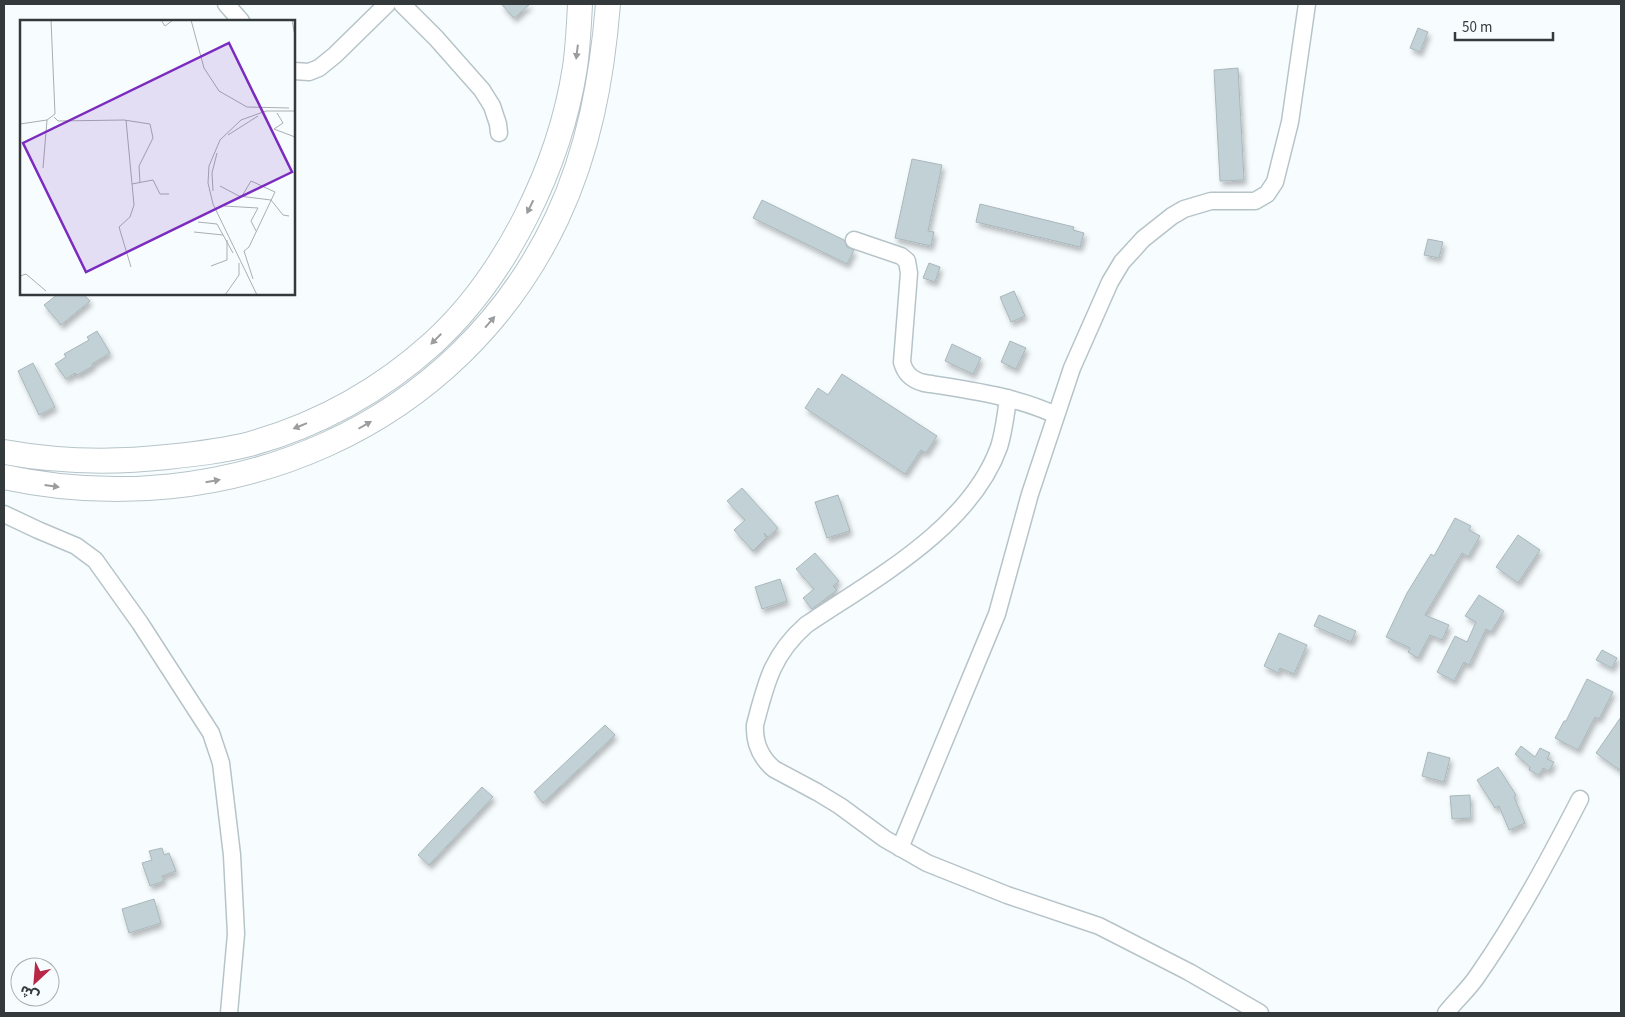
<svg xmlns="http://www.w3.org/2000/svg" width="1625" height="1017" font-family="'Source Sans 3','Noto Sans Arabic',sans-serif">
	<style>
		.building { fill: #c2d1d6; stroke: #a9b7bc; filter: url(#shadow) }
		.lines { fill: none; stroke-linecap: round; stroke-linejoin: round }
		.minor-casing { stroke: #b6c4c9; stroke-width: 19 }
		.highway-casing { stroke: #b6c4c9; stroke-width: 26 }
		.minor { stroke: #fff; stroke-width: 16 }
		.highway { stroke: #fff; stroke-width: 24 }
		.oneway { fill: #9a9c9e }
		.inset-road { fill: none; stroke: #a9afb1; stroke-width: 1 }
		.view { fill: #7b2cbf; fill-opacity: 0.15; stroke: #7b2cbf; stroke-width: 2.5 }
		.inset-edge { fill: none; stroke: #343a3c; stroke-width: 2.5 }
	</style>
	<defs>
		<filter id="shadow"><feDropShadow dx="2.5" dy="4.5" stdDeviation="2.5" flood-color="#0004"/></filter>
	</defs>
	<rect width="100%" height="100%" fill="#f7fdff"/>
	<path class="building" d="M501,4H530L514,18Z
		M1418,28L1428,32L1420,52L1410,48Z
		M1238,68L1244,180L1220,181L1214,70Z
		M912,159L942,165L928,231L934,232L931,246L895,238Z
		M762,200L844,240L847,247L854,250L847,264L753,218Z
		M980,204L1074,227L1073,230L1084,233L1080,247L976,222Z
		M1428,239L1443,242L1439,258L1424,255Z
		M929,263L940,267L935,282L923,278Z
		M1014,291L1025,316L1011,322L1000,297Z
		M58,294H83L90,301L61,325L44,305Z
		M97,331L110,353L92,364L93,366L77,375L75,373L66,379L55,364L66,357L64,354L89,340L87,337Z
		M1010,341L1026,348L1016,369L1001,362Z
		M952,344L981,358L973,374L945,361Z
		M33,363L55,407L39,415L18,371Z
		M842,374L937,436L926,453L921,450L905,474L805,408L818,388L828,395Z
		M742,488L778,528L768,537L764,533L766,538L753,551L734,530L745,520L727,501Z
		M838,495L850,531L827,538L815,502Z
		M1455,518L1471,526L1469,530L1480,536L1468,557L1462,553L1425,615L1449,625L1442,640L1430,635L1418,658L1408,652L1410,648L1386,637L1407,593L1431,554L1434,556Z
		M1518,535L1540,550L1518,583L1496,567Z
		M815,553L839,581L833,586L837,590L812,609L803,598L814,589L796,569Z
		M780,579L787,601L762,609L755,587Z
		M1479,595L1504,611L1491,632L1486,629L1469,665L1464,662L1454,681L1437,672L1455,636L1467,642L1476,622L1465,616Z
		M1319,615L1356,631L1351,642L1314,626Z
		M1279,633L1307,645L1294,674L1280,668L1278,673L1264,666Z
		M1602,650L1617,658L1612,668L1596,660Z
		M1587,679L1613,692L1599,719L1595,717L1578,750L1555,738L1564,721H1566Z
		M1621,717V771L1596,753Z
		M605,725L615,735L543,803L534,792Z
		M1521,746L1535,757L1540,748L1550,753L1547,759L1554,762L1549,771L1543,768L1539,775L1529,770L1530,767L1515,754Z
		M1428,752L1450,758L1444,782L1422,776Z
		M1498,767L1516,795L1514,797L1525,823L1509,830L1499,806L1495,808L1477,780Z
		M482,787L493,797L429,865L418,855Z
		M1470,795L1471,818L1452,819L1450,796Z
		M162,848L164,855L169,853L176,871L162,876L164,881L150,886L142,863L152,860L149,851Z
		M154,899L161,923L129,933L122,909Z"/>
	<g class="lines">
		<defs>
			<path id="minor" d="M226,4L241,21
				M402,4L436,38L482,90L492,106L498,124L499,133
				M294,71L309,72L319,68L335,55L387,4
				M854,240L901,256L907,261L909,273L902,362C905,374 912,380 924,383C969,390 1015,396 1056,415
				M1008,398C1006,414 1004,431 999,447C970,528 874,579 806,625C772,655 766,683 755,725C754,743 760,757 774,769L817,792L840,806L885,839L927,863L1007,895L1099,926L1189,972L1260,1013
				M4,514L38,530L76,546L95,560L140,623L211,733L221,763L232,855L236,934L229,1013
				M900,848L997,614L1030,494L1072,368L1110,282L1122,262L1134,249L1143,239L1172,216L1184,209L1211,201H1255L1267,194L1275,182L1290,122L1307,4
				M1446,1013C1456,1000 1469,989 1478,975C1517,919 1549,859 1580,799"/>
			<path id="highway" d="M4,452C59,462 112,463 167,457C195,454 223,451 250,444C318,425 381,390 433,343C507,275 560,165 575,67C578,46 579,25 580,4
				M4,477C226,525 458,428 557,218C589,150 602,78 608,4"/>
		</defs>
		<use href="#minor" class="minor-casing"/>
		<use href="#highway" class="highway-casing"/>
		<use href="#minor" class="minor"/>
		<use href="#highway" class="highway"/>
	</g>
	<defs><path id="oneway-solid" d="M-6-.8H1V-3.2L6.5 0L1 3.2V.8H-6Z" transform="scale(1.25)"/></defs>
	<g class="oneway">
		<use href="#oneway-solid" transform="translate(577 52) rotate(97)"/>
		<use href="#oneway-solid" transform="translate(530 207) rotate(116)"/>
		<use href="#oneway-solid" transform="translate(490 322) rotate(-49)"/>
		<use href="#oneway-solid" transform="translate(436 339) rotate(135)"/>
		<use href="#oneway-solid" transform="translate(365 425) rotate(-30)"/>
		<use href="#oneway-solid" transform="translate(300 426) rotate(158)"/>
		<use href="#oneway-solid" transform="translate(213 481) rotate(-10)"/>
		<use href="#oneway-solid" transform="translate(52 486) rotate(8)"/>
	</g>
	<g transform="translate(20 20)">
		<rect width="275" height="275" fill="#f7fdff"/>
		<path class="inset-road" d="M141,0L145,6L153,0M171,0L184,48L199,71L227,87L269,88M272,0L275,16M257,93L263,103L254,109L275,117M34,97L38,101L104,100L130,104L133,118L119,146L120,163M106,100L114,185L110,197L99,207L111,247M0,104L27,100L35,94L31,0M208,115L238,96M23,148L27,100M112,164L133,160L140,174H149M200,166L219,176L251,180L263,195L269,196M193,171L192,153L197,133M222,176L231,161L255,172L229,227L224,231L233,259M204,186L238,188L231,201L236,211M178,202L197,204L213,233M174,212L203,215M191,246L207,240V220M0,256L6,254L26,271M205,275L219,255V243M237,275L193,184L188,163L189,146L200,120L221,100L246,91H275"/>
		<path class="view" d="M209,23L272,152L66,252L3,123Z"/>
		<rect width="275" height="275" class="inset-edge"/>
	</g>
	<rect width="1625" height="1017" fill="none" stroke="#343a3c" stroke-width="10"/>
	<g transform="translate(35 982) rotate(206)"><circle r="24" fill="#f7fdff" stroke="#a9afb1"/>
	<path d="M0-4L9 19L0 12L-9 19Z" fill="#b82746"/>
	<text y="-8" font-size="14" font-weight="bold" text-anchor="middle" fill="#343a3c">ش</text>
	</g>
	<path d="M1455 32v8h98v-8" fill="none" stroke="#343a3c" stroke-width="2.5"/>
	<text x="1462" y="32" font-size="15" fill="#343a3c" stroke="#f7fdff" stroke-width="4" paint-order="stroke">50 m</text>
</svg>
